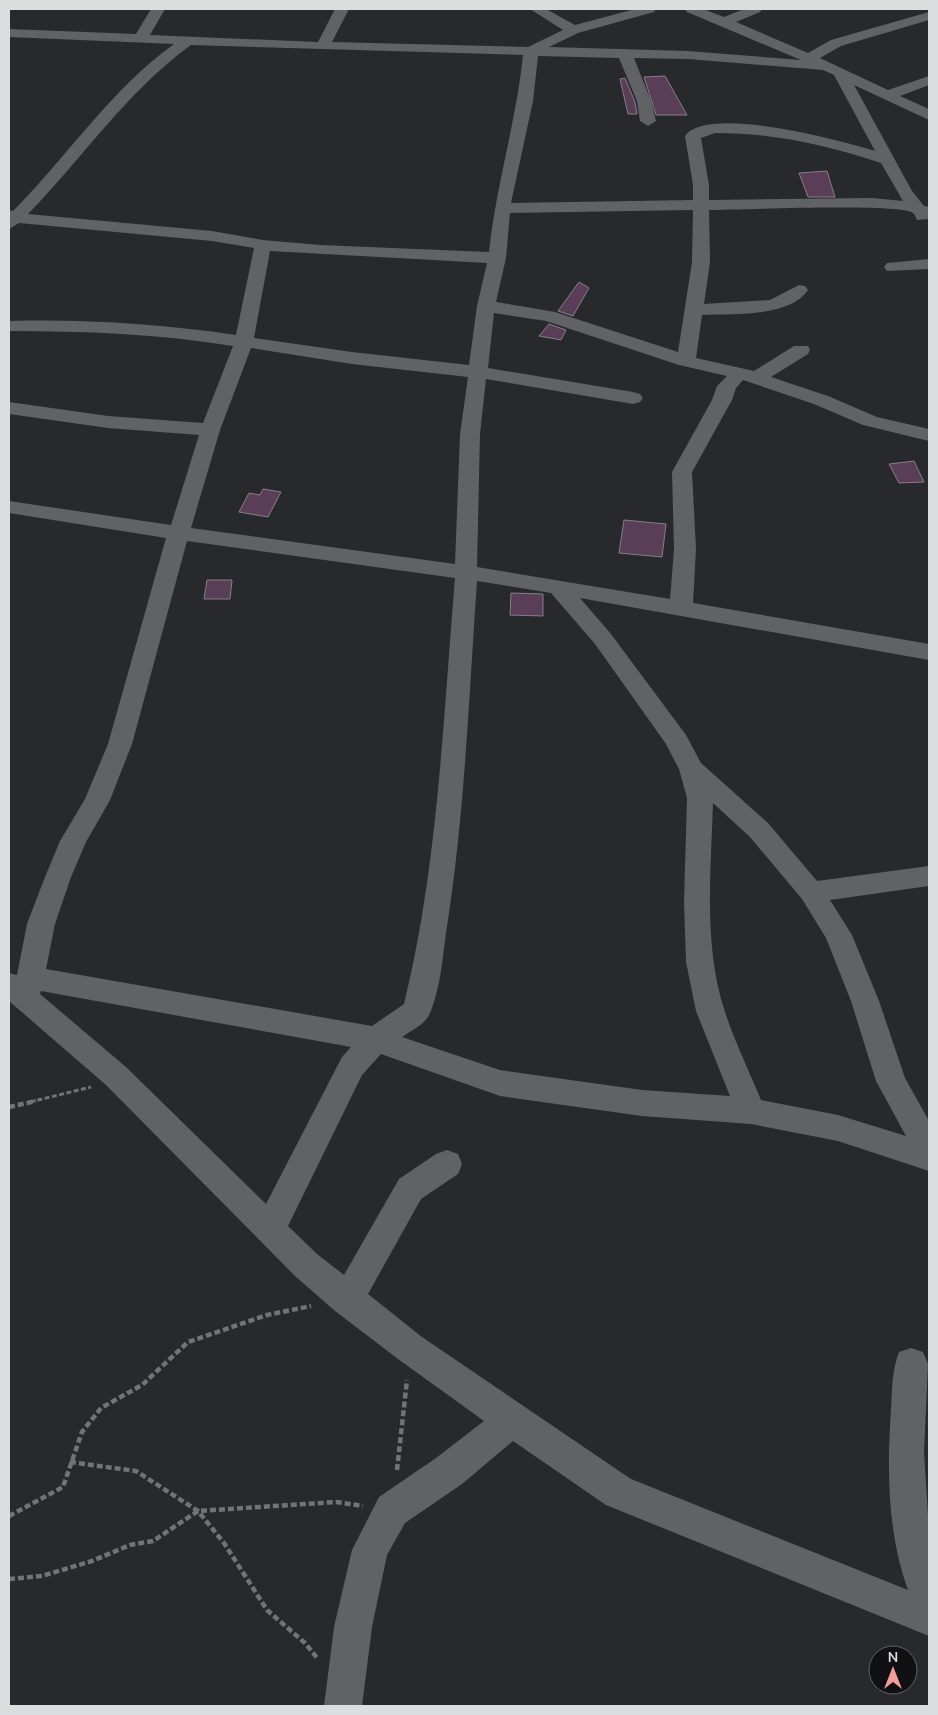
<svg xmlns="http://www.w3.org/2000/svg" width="938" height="1715" font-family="'Nunito Sans',sans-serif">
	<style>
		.building { fill: #5a3e58; stroke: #838083 }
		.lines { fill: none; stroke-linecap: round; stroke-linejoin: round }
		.path-far1 { stroke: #727376; stroke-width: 3; stroke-dasharray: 5 2.5; stroke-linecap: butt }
		.path { stroke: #727376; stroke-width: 4.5; stroke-dasharray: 6 3; stroke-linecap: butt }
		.street { fill: #606265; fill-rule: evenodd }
	</style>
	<rect width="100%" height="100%" fill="#27292c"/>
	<path class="building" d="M665,76L687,115H656L644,77Z
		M625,78L635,102L637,114H628L620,79Z
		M827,171L835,197H808L799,173Z
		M579,282L589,288L573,316L558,311Z
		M549,324L566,330L561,340L539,336Z
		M914,461L924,482L899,483L889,464Z
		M263,489L281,492L268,517L239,512L249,493L260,495Z
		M624,520L666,524L662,557L619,553Z
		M207,580H232L230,599H204Z
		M511,593L543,594V616L510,615Z"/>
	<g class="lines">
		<path class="path-far1" d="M30,1102L91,1087"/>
		<path class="path" d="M9,1107L36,1101
			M70,1462L136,1471L198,1511L224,1543L267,1610L305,1643L318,1659
			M397,1470L407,1380
			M9,1516L63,1487L82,1432L101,1408L142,1385L188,1342L267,1315L311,1306
			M9,1579L42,1576L92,1561L130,1545L153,1541L198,1511L336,1502L363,1506"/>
		<path class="street" d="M151,9H165L150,35L318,42L335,9H349L332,42L528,47L563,30L530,9H546L575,25L635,9H656L654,12L578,33L549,47L688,51L801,60L687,12L685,9H703L724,17L744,9H762L760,12L736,22L808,53L831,40L929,12V20L841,46L820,58L888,90L929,76V85L900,96L929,109V120L854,85L912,191L924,206L929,207V219L917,220C916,217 915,215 913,213C899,203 738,210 709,210L710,262L704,304L770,300L799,285L805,286L808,290C789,318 733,313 702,315L696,358L754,371L794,346H808L810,350L808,354L771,377L828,396L877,417L929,429V441L863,425L814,404L743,380L736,388L732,400L692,472L696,549L693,603L929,644V660L580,598L611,634L686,735L701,763L768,823L817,881L929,866V886L830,900L852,935L879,1001L905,1078L929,1121V1171L838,1141L751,1124L642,1116L500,1096L381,1054L362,1075L288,1226L317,1254L344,1275L399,1179L436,1154L447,1150L458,1154L462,1164L458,1174L421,1199L368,1294L422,1337L631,1479L908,1590C887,1531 887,1470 891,1409C892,1389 892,1370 899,1352L911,1348L923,1352L928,1364L924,1452L929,1530V1636L606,1505L513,1441L462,1484L405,1523L387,1555L372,1627L362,1706H324L334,1627L352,1550L379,1497L436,1458L484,1421L398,1359L335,1311L295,1276L106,1085L9,1001V973L17,975L27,924L45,877L60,841L85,799L108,744L166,538L9,513V501L171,525L199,435L108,428L9,414V402L108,416L203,423L233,346C159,334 85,331 9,331V321C85,319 161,324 236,335L254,248L212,241L19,223L9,229V210L13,211C67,157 111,89 174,44L9,37V29L136,34ZM191,45L523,55C516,123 496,185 489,252L320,245L263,240L212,231L28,214C83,158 127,91 191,45ZM538,56L619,58L637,101L640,121L648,126L656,121L651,101L634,58L688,59L823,70L834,75L875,151C842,141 707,104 685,136L693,185V200L511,203L533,101ZM715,133C773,133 826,145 881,163L903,201L872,198L709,200V185L701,138ZM693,210L692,262L678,352L555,312L496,302L506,258L510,213ZM270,251L487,263L477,306L469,365L352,352L254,338ZM494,313L546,321L679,365L727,376L717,386L712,400L672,472L674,549L670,599L477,567L480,434L486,379L633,404L640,402L643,398L640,394L633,392L488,368ZM251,348L352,364L468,377L460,434L455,564L191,528L220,430ZM187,541L455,578C443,720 438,866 404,1004L372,1026L46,969L55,924L71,877L86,842L110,800L132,744ZM477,581L551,593L595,644L666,744L679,769L687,798L684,902L686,962L696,1011L730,1096L642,1090L500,1070L402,1037C412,1030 426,1024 430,1013C442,985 443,949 448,920C465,808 469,694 477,581ZM713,803L750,837L802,899L826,938L851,1001L876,1081L906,1136L838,1115L761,1100C749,1071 735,1042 725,1012C703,946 711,871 713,803ZM41,991L351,1047L342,1057L266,1204L126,1067L40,994Z
			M929,259V269L887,271L884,267L887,263Z"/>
	</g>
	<rect width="938" height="1715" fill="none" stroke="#dcdddf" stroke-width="20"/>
	<g transform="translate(893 1670)"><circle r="24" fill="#111113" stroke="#626365"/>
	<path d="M0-4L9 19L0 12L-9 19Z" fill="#f59b9b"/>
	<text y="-8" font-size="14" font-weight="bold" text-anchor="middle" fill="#dcdddf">N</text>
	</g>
</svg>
